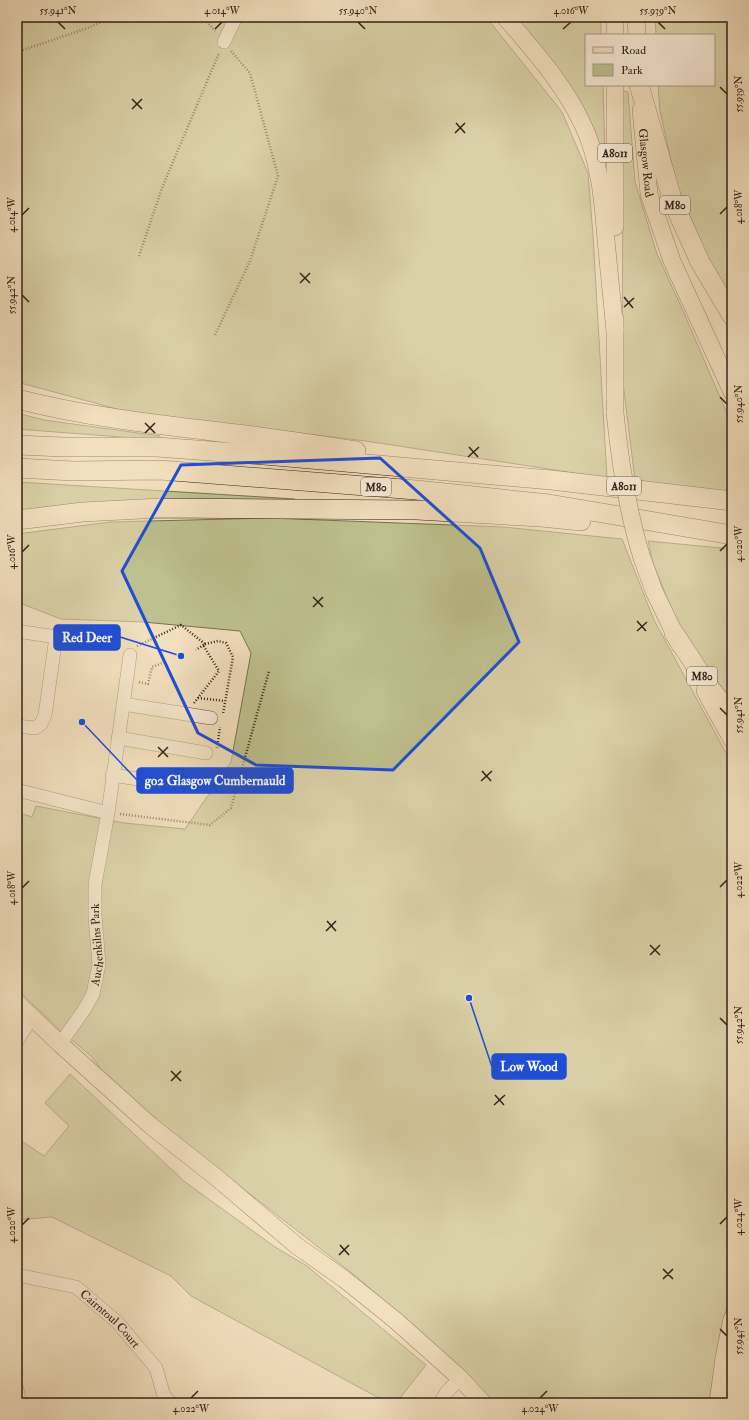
<svg xmlns="http://www.w3.org/2000/svg" width="749" height="1420" font-family="'IM FELL Double Pica',serif">
	<style>
		.green { fill: #bec18f; stroke: #777252 }
		.lines { fill: none; stroke-linecap: round; stroke-linejoin: round }
		.minor-casing { stroke: #605140; stroke-width: 14 }
		.major-casing { stroke: #302216; stroke-width: 18 }
		.highway-casing { stroke: #302216; stroke-width: 20 }
		.path { stroke: #302216; stroke-width: 2.5; stroke-dasharray: 1 2; stroke-linecap: butt }
		.minor { stroke: #f7ead5; stroke-width: 13 }
		.major { stroke: #f2dfbe; stroke-width: 17 }
		.highway { stroke: #f2dfbe; stroke-width: 19 }
		.major-bridge-casing { stroke: #302216; stroke-width: 18; stroke-linecap: butt }
		.major-bridge { stroke: #f2dfbe; stroke-width: 17 }
		.marked { fill: none; stroke: #1d4ed8; stroke-width: 3; stroke-linejoin: round }
		.ticks { fill: none; stroke: #302216; stroke-width: 1.5 }
		.labels { text-anchor: middle; stroke-width: 3.5; stroke-linejoin: round; paint-order: stroke }
		.shield { fill: #f7ead5; stroke: #6c5e4f; stroke-width: 1 }
		.shield-label { font-size: 11px; font-weight: bold; fill: #302216 }
		.street-label { font-size: 12px; fill: #302216; stroke: #f7ead5 }
		.leader { fill: none; stroke: #1d4ed8; stroke-width: 1.5 }
		.callout-dot { fill: #1d4ed8; stroke: #f7ead5; stroke-width: 1.5 }
		.callout { fill: #1d4ed8; stroke: #1d4ed8; stroke-width: 1.5 }
		.callout-label { font-size: 13px; text-anchor: middle; font-weight: bold; fill: #fff }
		.neatline { fill: none; stroke: #302216; stroke-width: 1.5 }
		.ticks-label { font-size: 10px; text-anchor: middle; fill: #302216 }
	</style>
	<rect width="100%" height="100%" fill="#f2dfbe"/>
	<filter id="stains"><feTurbulence type="fractalNoise" baseFrequency=".005" numOctaves="4"/><feColorMatrix values="0 0 0 0 .2 0 0 0 0 .09 0 0 0 0 .02 0 0 0 .5 -.17"/></filter>
	<radialGradient id="worn" r=".72"><stop offset=".6" stop-color="#630" stop-opacity="0"/><stop offset="1" stop-color="#630" stop-opacity=".3"/></radialGradient>
	<path class="green" d="M17,17H486L562,112L588,173L593,235L607,478L366,441L132,413L17,382Z
		M508,17H601V35H586V85H603L605,154H598Z
		M655,17H732V302L715,275L676,183L660,111L658,85H714V35H656Z
		M621,90L628,92L635,182L657,254L684,313L732,425V494L635,480L622,375L623,190Z
		M17,413L44,420L160,436V440L17,429Z
		M17,482L295,499L292,503L17,515Z
		M269,518L503,527L622,539L654,620L732,764V1288L720,1333L709,1403H492L449,1357L358,1278L147,1114L100,1068L91,1056L61,1031L17,989V812L32,817L36,806L124,823L185,829L231,762L251,653L240,631L143,622L61,619L17,602V534L111,522Z
		M648,541L732,549V702L680,630L653,563Z
		M70,1074L185,1182L275,1247L307,1266L426,1365L396,1403H388L191,1296L171,1276L52,1217L17,1220V1138L44,1156L69,1126L45,1103Z"/>
	<g class="lines">
		<defs>
			<g id="minor">
				<path d="M224,42L236,17"/>
				<path d="M17,631L56,637L45,715L41,724L35,728L17,726"/>
				<path d="M123,704L211,718"/>
				<path d="M118,738L206,753"/>
				<path d="M112,775L145,780"/>
				<path d="M17,790L108,813"/>
				<path d="M17,1041L32,1017"/>
				<path id="s1" d="M60,1044L84,1010L93,994L99,964L95,916V884L108,813L130,655"/>
				<path id="s2" d="M17,1275L76,1287L117,1322L156,1368L164,1396L171,1403"/>
				<path d="M17,1389L20,1403"/>
				<path d="M440,1403L446,1393L460,1378"/>
			</g>
			<g id="major">
				<path d="M505,17C534,51 564,84 583,125C600,161 603,201 606,240C609,270 612,300 615,331"/>
				<path d="M636,17L637,35"/>
				<path d="M615,35V17"/>
				<path id="s3" d="M641,110L649,194L672,261L732,392"/>
				<path d="M615,227V85"/>
				<path d="M615,319V413"/>
				<path d="M642,558L654,591L680,645"/>
				<path d="M705,691L732,740"/>
				<path d="M17,1003L60,1044L151,1126L217,1178L297,1246L344,1279L395,1320L460,1378L483,1403"/>
				<path d="M718,1403L724,1358L732,1319"/>
			</g>
			<path id="highway" d="M639,85L673,202L700,262L732,316
				M17,399C83,416 152,424 220,432C266,437 311,444 356,451
				M17,445L63,447H157L276,456L551,480L732,501
				M17,468L73,471L160,470L416,490L549,504L732,535
				M17,520L83,512L161,508L417,510L541,517L581,521
				M674,633L710,688L732,716"/>
		</defs>
		<use href="#minor" class="minor-casing"/>
		<use href="#major" class="major-casing"/>
		<use href="#highway" class="highway-casing"/>
		<path class="path" d="M203,17L215,31
			M17,52L85,29L112,17
			M139,256L162,188L219,53
			M215,335L250,261L278,176L250,73L231,51
			M205,644L218,641L226,643L233,657L223,714
			M137,646L181,625L205,644L196,650
			M139,682L148,684L152,667L165,662
			M198,698L225,701
			M194,703L219,671L203,645
			M217,748L220,727
			M120,814L210,825L231,808L269,671"/>
		<use href="#minor" class="minor"/>
		<use href="#major" class="major"/>
		<use href="#highway" class="highway"/>
		<defs>
			<path id="major-bridge" d="M615,413C620,462 627,510 642,558"/>
		</defs>
		<use href="#major-bridge" class="major-bridge-casing"/>
		<use href="#major-bridge" class="major-bridge"/>
	</g>
	<path d="M0 0H749V1420H0ZM380,458L480,548L519,642L393,770L256,765L198,733L122,571L181,465Z" fill="#f2dfbe" fill-opacity=".55" fill-rule="evenodd"/>
	<path class="marked" d="M380,458L480,548L519,642L393,770L256,765L198,733L122,571L181,465Z"/>
	<path class="ticks" d="M58,22L65,29M358,22L365,29M658,22L665,29M215,29L222,22M563,29L571,22M720,87L727,94M132,99L142,109M132,109L142,99M456,123L465,133M455,133L465,123M720,214L727,207M22,215L29,208M300,273L310,283M300,283L310,273M22,295L29,302M624,297L633,308M624,307L634,298M720,397L727,404M145,423L155,433M145,433L155,423M469,447L478,457M468,457L479,447M720,551L727,544M22,552L29,545M313,597L323,607M313,607L323,597M637,621L646,631M637,631L647,622M720,708L727,715M158,747L168,757M158,757L168,747M482,771L491,781M481,781L492,771M720,887L727,880M22,888L29,881M327,921L336,931M326,931L336,921M650,945L660,955M650,955L660,945M720,1018L727,1025M171,1071L181,1081M171,1081L181,1071M495,1095L504,1105M494,1105L505,1095M720,1224L727,1217M22,1225L29,1218M340,1245L349,1255M339,1255L349,1245M663,1269L673,1279M663,1279L673,1269M720,1329L727,1336M191,1398L198,1391M540,1398L547,1391"/>
	<g class="labels">
		<g class="shield">
			<rect x="598" y="144" width="34" height="18" rx="3"/>
			<rect x="660" y="196" width="30" height="18" rx="3"/>
			<rect x="607" y="477" width="34" height="18" rx="3"/>
			<rect x="361" y="478" width="30" height="18" rx="3"/>
			<rect x="687" y="667" width="30" height="18" rx="3"/>
		</g>
		<g class="shield-label">
			<text x="615" y="157">A8011</text>
			<text x="675" y="209">M80</text>
			<text x="624" y="490">A8011</text>
			<text x="376" y="491">M80</text>
			<text x="702" y="680">M80</text>
		</g>
		<g class="street-label">
			<text dy="4" stroke="none"><textPath href="#s3" startOffset="53">Glasgow Road</textPath></text>
			<text dy="4" stroke="none"><textPath href="#s1" startOffset="110">Auchenkilns Park</textPath></text>
			<text dy="4" stroke="none"><textPath href="#s2" startOffset="107">Cairntoul Court</textPath></text>
		</g>
	</g>
	<path class="leader" d="M181 656L120 637M82 722L137 780M469 998L492 1067"/>
	<g class="callout-dot">
		<circle cx="181" cy="656" r="4"/>
		<circle cx="82" cy="722" r="4"/>
		<circle cx="469" cy="998" r="4"/>
	</g>
	<g class="callout">
		<rect x="54" y="625" width="66" height="25" rx="4"/>
		<rect x="137" y="768" width="156" height="25" rx="4"/>
		<rect x="492" y="1054" width="74" height="25" rx="4"/>
	</g>
	<g class="callout-label">
		<text x="87" y="642">Red Deer</text>
		<text x="215" y="785">go2 Glasgow Cumbernauld</text>
		<text x="529" y="1071">Low Wood</text>
	</g>
	<rect width="749" height="1420" fill="none" stroke="#f2dfbe" stroke-width="44"/>
	<rect x="585" y="34" width="130" height="52" fill="#f7ead5" stroke="#a79a89"/>
	<rect x="593" y="47" width="20" height="6" fill="#f2dfbe" stroke="#a79a89"/>
	<text x="621" y="54" font-size="12" fill="#302216">Road</text>
	<rect x="593" y="64" width="20" height="12" fill="#bec18f" stroke="#a79a89"/>
	<text x="621" y="74" font-size="12" fill="#302216">Park</text>
	<rect x="22" y="22" width="705" height="1376" class="neatline"/>
	<g class="ticks-label">
		<text x="58" y="14">55.941°N</text>
		<text x="222" y="14">4.014°W</text>
		<text x="358" y="14">55.940°N</text>
		<text x="571" y="14">4.016°W</text>
		<text x="658" y="14">55.939°N</text>
		<text transform="translate(738 94) rotate(-90)" y="4">55.939°N</text>
		<text transform="translate(738 207) rotate(-90)" y="4">4.018°W</text>
		<text transform="translate(11 215) rotate(-90)" y="4">4.014°W</text>
		<text transform="translate(11 295) rotate(-90)" y="4">55.942°N</text>
		<text transform="translate(738 404) rotate(-90)" y="4">55.940°N</text>
		<text transform="translate(738 544) rotate(-90)" y="4">4.020°W</text>
		<text transform="translate(11 552) rotate(-90)" y="4">4.016°W</text>
		<text transform="translate(738 715) rotate(-90)" y="4">55.941°N</text>
		<text transform="translate(738 880) rotate(-90)" y="4">4.022°W</text>
		<text transform="translate(11 888) rotate(-90)" y="4">4.018°W</text>
		<text transform="translate(738 1025) rotate(-90)" y="4">55.942°N</text>
		<text transform="translate(738 1217) rotate(-90)" y="4">4.024°W</text>
		<text transform="translate(11 1225) rotate(-90)" y="4">4.020°W</text>
		<text transform="translate(738 1336) rotate(-90)" y="4">55.943°N</text>
		<text x="191" y="1412">4.022°W</text>
		<text x="540" y="1412">4.024°W</text>
	</g>
	<rect width="100%" height="100%" filter="url(#stains)"/>
	<rect width="100%" height="100%" fill="url(#worn)"/>
</svg>
